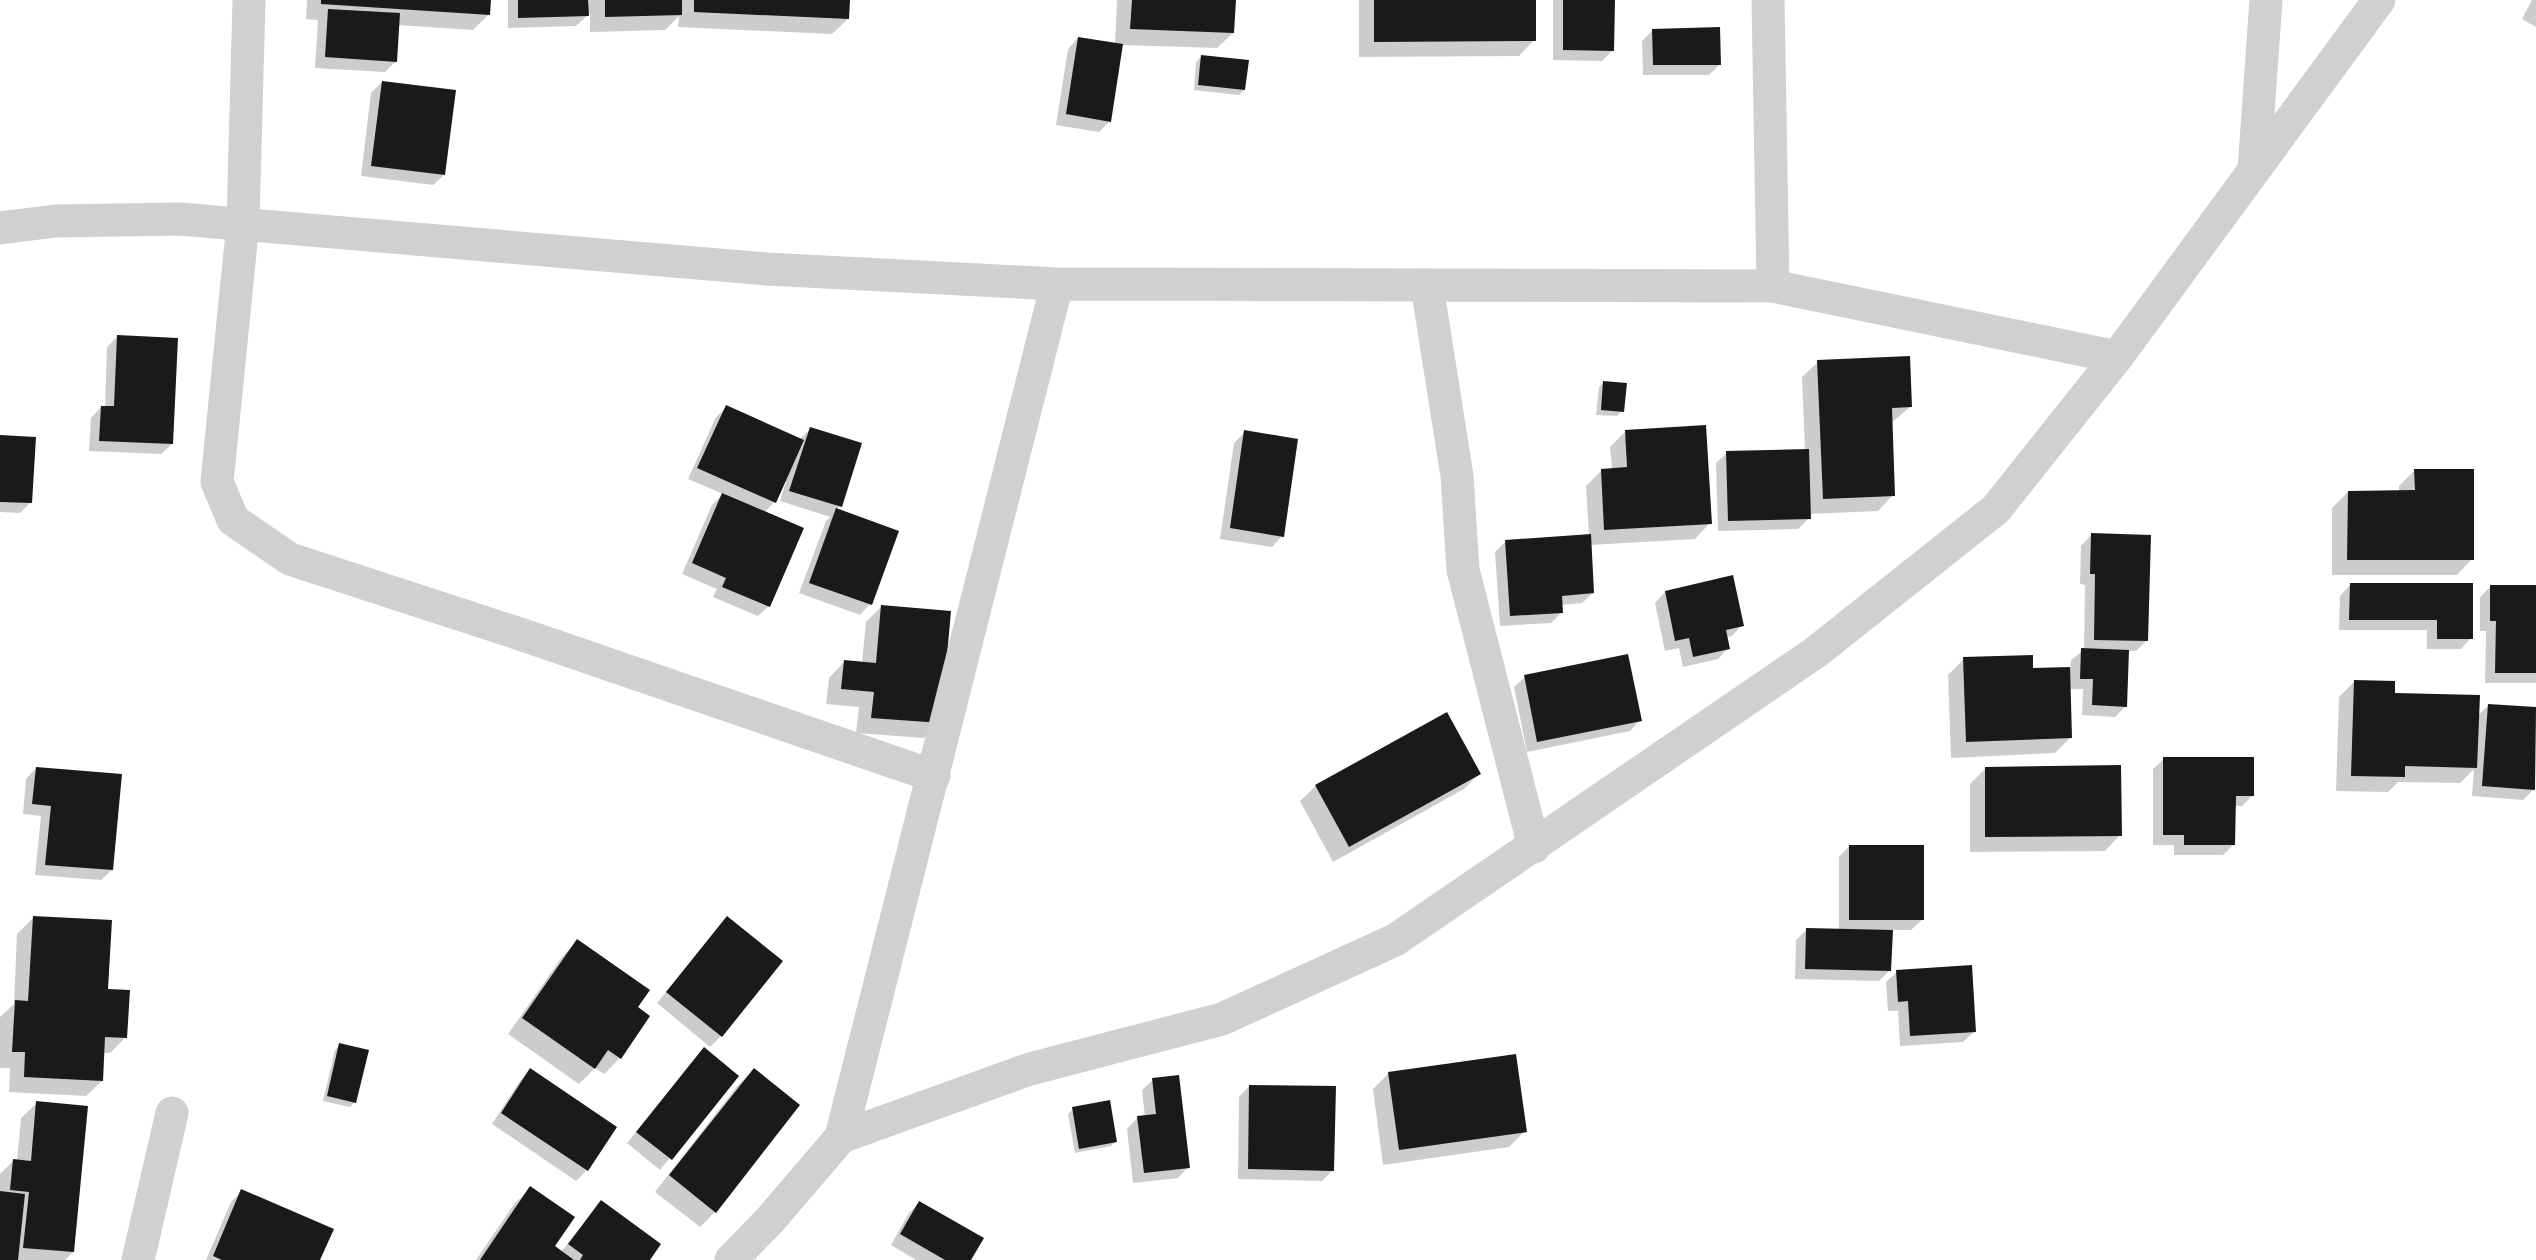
<svg xmlns="http://www.w3.org/2000/svg" width="2536" height="1260" font-family="'Fira Sans Condensed',sans-serif">
	<style>
		.shadow { fill: #0003 }
		.building { fill: #1a1a1a }
		.lines { fill: none; stroke-linecap: round; stroke-linejoin: round }
		.street { stroke: #d0d0d0; stroke-width: 33 }
	</style>
	<rect width="100%" height="100%" fill="#fff"/>
	<path class="shadow" d="M307,0H490L489,14L473,30L398,25L396,61L385,72L315,68L318,20L306,19Z
		M508,0H848V19L832,34L678,27L679,16L665,30L590,32V13L576,26L508,28Z
		M1117,0H1234L1233,33L1217,48L1122,45L1110,121L1099,132L1056,125L1068,49L1078,38L1115,44Z
		M1359,0H1534V40L1519,56L1359,57Z
		M1553,0H1613V50L1602,61L1553,60Z
		M2532,0H2536V27L2522,19Z
		M1653,30L1720,64L1709,75H1643L1642,41Z
		M1201,57L1244,90L1239,95L1194,90L1196,62Z
		M382,82L444,175L433,185L361,176L371,93Z
		M118,336L172,444L161,454L89,451L91,418L101,407H105L107,347Z
		M1818,362L1910,407L1891,423L1893,495L1878,511L1809,514V518L1798,529L1718,531L1716,463L1727,453L1805,451L1802,377Z
		M1604,382L1622,411L1617,416L1596,415L1599,387Z
		M727,407L799,440L810,429L840,506L836,510L870,604L860,615L799,593L826,521L830,517L780,501L786,482H784L774,502L764,513L769,606L758,616L713,597L717,589L682,574L712,505L723,494L688,479L716,417Z
		M1626,431L1710,523L1695,539L1590,545L1593,593L1582,603L1561,605L1562,612L1551,623L1500,626L1495,552L1506,541L1589,536L1586,486L1602,470L1612,469L1610,447Z
		M1245,432L1282,536L1272,547L1220,539L1234,443Z
		M0,437L31,502L20,513L0,512Z
		M2415,470L2472,559L2457,575H2332V508L2348,492H2399V486Z
		M2091,535L2147,640L2136,651H2128L2126,706L2115,717L2082,715L2083,689H2069L2071,737L2055,753L1951,758L1948,675L1964,659L2032,670L2070,669L2071,660L2084,650L2085,585L2080,584L2081,546Z
		M2350,585H2471V638L2461,649H2427V630H2339L2340,596Z
		M2491,586H2536V683H2485L2486,631H2480V597Z
		M1665,592L1742,625L1732,636L1726,637L1728,648L1718,659L1683,667L1679,648L1665,651L1655,603Z
		M882,606L939,723L924,738L856,733L859,707L826,704L829,678L844,662L862,663L866,622Z
		M1525,677L1640,720L1630,731L1527,752L1514,687Z
		M2354,682L2477,716L2489,705L2536,708L2534,789L2523,800L2472,796L2474,769L2460,783L2398,782L2388,792L2336,791L2339,697Z
		M2164,759L2253,795L2242,806H2234V844L2223,855H2174V845H2153V769Z
		M36,768L112,870L101,880L35,875L41,816L23,814L26,779Z
		M1985,769L2120,835L2105,851L1970,852V784Z
		M1479,774L1464,789L1333,862L1300,801L1316,786Z
		M1849,846L1922,920L1911,930H1891L1889,971L1879,981L1795,979L1796,940L1807,929L1839,930V857Z
		M33,918L107,990L126,1037L110,1053H103L102,1081L86,1096L9,1092L10,1068H0V1017L14,1004L17,934Z
		M727,918L721,1036L710,1047L657,1003Z
		M577,941L636,1008L648,1016L620,1058L604,1074L595,1068L579,1084L508,1034L562,957Z
		M1897,972L1974,1032L1963,1042L1900,1046L1898,1011H1888L1886,982Z
		M340,1045L355,1102L350,1107L323,1101L335,1050Z
		M704,1049L737,1076L660,1170L627,1143Z
		M530,1070L615,1128L587,1170L576,1181L492,1124L520,1081Z
		M754,1070L715,1212L700,1227L655,1192L738,1085Z
		M1389,1073L1525,1131L1509,1147L1383,1165L1373,1089Z
		M1153,1080L1188,1167L1178,1178L1133,1183L1127,1129L1137,1118L1145,1117L1142,1090Z
		M1249,1086L1333,1170L1322,1181L1238,1179L1239,1097Z
		M37,1103L73,1252L65,1260H0V1174L13,1161H17L21,1118Z
		M1073,1109L1116,1141L1111,1146L1075,1153L1068,1114Z
		M531,1188L553,1246L561,1252L601,1202L648,1260H476L515,1203Z
		M242,1191L319,1260H206L231,1202Z
		M919,1203L970,1260H916L891,1245L909,1213Z"/>
	<path class="building" d="M321,0H491L490,15L321,4Z
		M518,0H588L589,16L518,18Z
		M605,0H682V15L605,17Z
		M694,0H850L849,19L694,12Z
		M1132,0H1236L1234,33L1130,29Z
		M1374,0H1536V41L1374,42Z
		M1563,0H1615L1614,51L1563,50Z
		M328,9L400,13L397,62L325,57Z
		M1720,27L1721,65H1653L1652,29Z
		M1078,37L1123,44L1111,122L1066,114Z
		M1201,55L1249,60L1245,90L1198,85Z
		M382,81L456,90L445,175L371,166Z
		M117,335L178,338L173,444L99,441L101,406H114Z
		M1910,356L1912,407L1892,408L1895,496L1823,499L1817,360Z
		M1603,381L1627,383L1624,412L1601,410Z
		M726,405L804,440L776,503L697,468Z
		M1706,425L1712,524L1604,530L1601,469L1627,467L1625,430Z
		M810,427L862,443L842,507L789,491Z
		M1244,430L1298,439L1284,537L1230,528Z
		M0,435L36,437L32,503L0,502Z
		M1809,449L1811,519L1728,521L1726,451Z
		M2414,469H2474V560H2347L2348,491L2415,490Z
		M722,493L804,528L770,607L722,587L726,578L692,563Z
		M836,508L899,531L872,605L809,583Z
		M2091,533L2151,535L2148,641L2094,640L2095,574H2090Z
		M1591,534L1594,593L1562,596L1563,613L1510,616L1505,540Z
		M1733,575L1744,626L1726,630L1730,649L1693,657L1689,638L1675,641L1665,591Z
		M2350,583H2473V639H2437V620H2349Z
		M2490,585H2536V673H2495L2496,621H2490Z
		M881,605L951,611L941,723L871,718L874,692L841,689L844,660L876,663Z
		M2081,648L2129,650L2127,707L2092,705L2093,679H2080Z
		M1628,654L1642,721L1537,742L1524,675Z
		M2033,655V668L2070,667L2072,738L1966,742L1963,657Z
		M2354,680L2395,681V693L2480,695L2477,768L2405,766V777L2351,776Z
		M2488,704L2536,707L2535,790L2482,786Z
		M1447,712L1481,774L1349,847L1315,785Z
		M2163,757H2254V796H2236L2235,845H2184V835H2163Z
		M2121,765L2122,836L1985,837V767Z
		M36,767L122,774L113,870L45,865L51,806L32,804Z
		M1849,845H1924V920H1849Z
		M33,916L112,920L108,989L130,990L127,1038L105,1037L103,1081L24,1077L25,1052H12L15,1000L28,1001Z
		M727,916L783,961L722,1037L666,992Z
		M1806,928L1893,930L1891,971L1805,969Z
		M577,939L650,990L638,1007L650,1016L621,1059L608,1050L595,1069L522,1018Z
		M1972,965L1976,1032L1910,1036L1908,1001L1898,1002L1896,970Z
		M339,1043L369,1050L356,1103L327,1096Z
		M704,1047L739,1076L672,1160L636,1132Z
		M1516,1054L1527,1132L1399,1150L1388,1072Z
		M530,1068L617,1127L588,1171L501,1113Z
		M754,1068L800,1105L716,1213L669,1175Z
		M1179,1075L1190,1168L1144,1173L1137,1116L1156,1114L1152,1078Z
		M1249,1085L1336,1086L1334,1171L1248,1169Z
		M1110,1100L1117,1142L1079,1149L1072,1107Z
		M36,1101L88,1106L74,1252L23,1248L29,1192L10,1190L13,1159L31,1161Z
		M530,1186L575,1217L555,1246L574,1260H480Z
		M241,1189L334,1229L320,1260H222L213,1256Z
		M0,1191L25,1194L18,1260H0Z
		M601,1200L661,1244L650,1260H580L583,1255L568,1244Z
		M919,1201L984,1238L971,1260H945L900,1234Z"/>
	<g class="lines">
		<path class="street" d="M249,0L243,223L217,482L233,520L290,559L523,635L934,776
			M1768,0L1773,286
			M2254,170L2266,0
			M0,228L56,221L180,219L767,269L1057,284L1773,286L2117,357
			M1427,286L1457,476L1463,570L1534,847
			M841,1137L1057,284
			M138,1260L172,1113
			M731,1260L770,1220L841,1137L1030,1069L1222,1019L1395,940L1816,652L1996,509L2117,357L2379,0"/>
	</g>
</svg>
